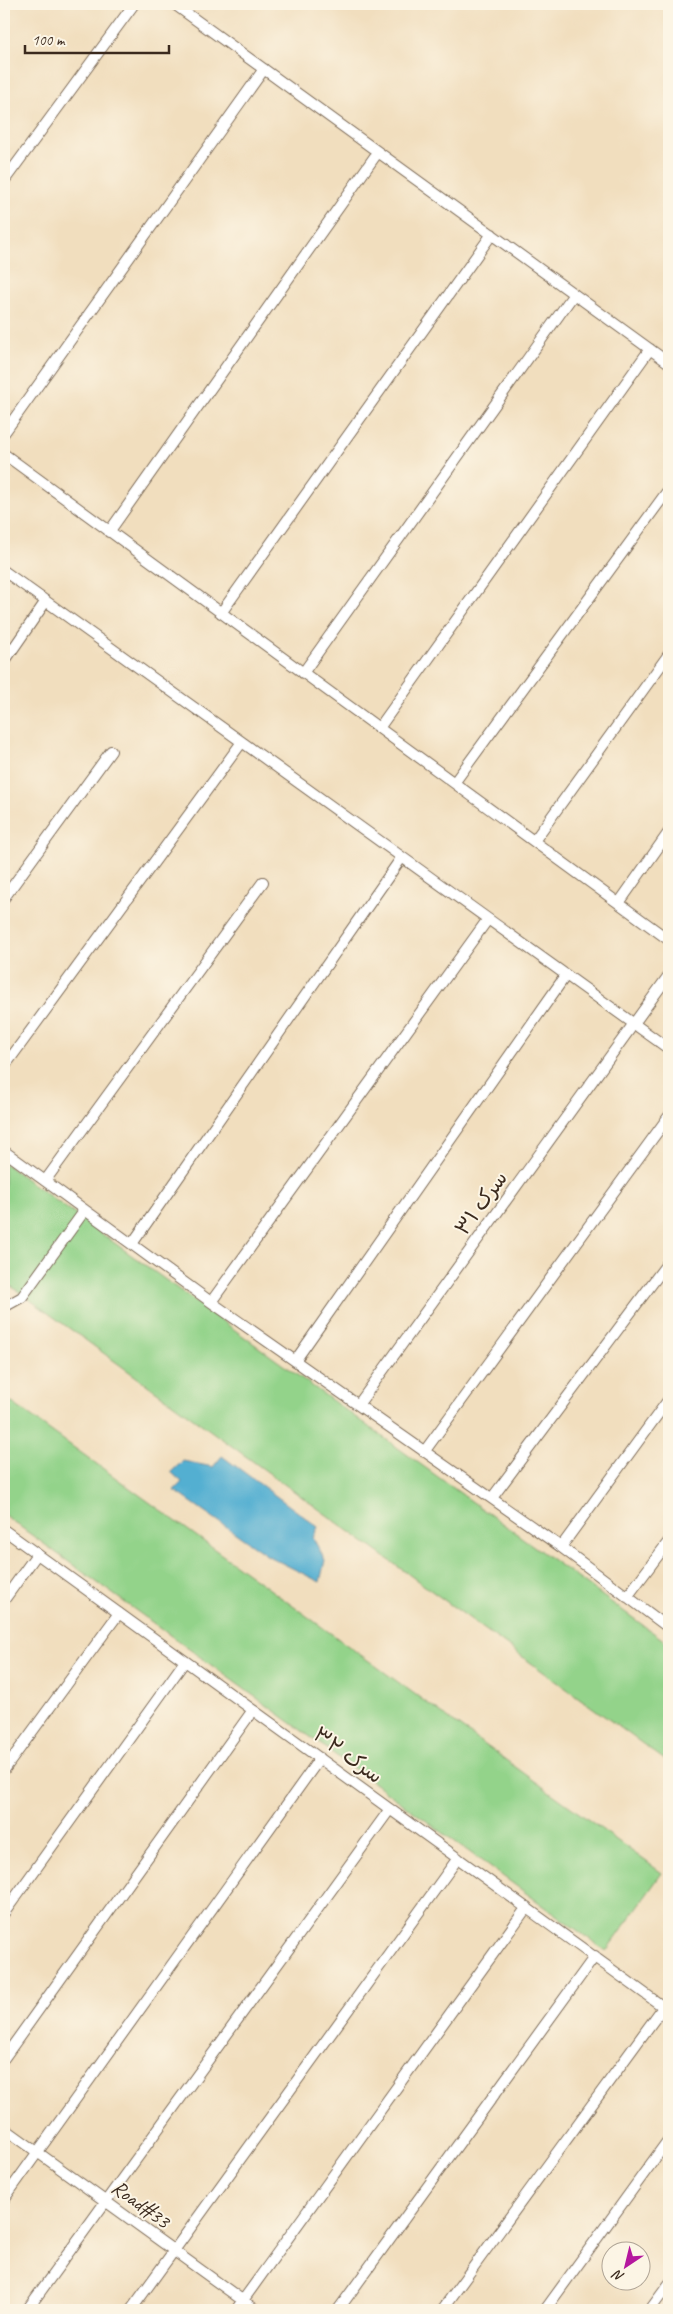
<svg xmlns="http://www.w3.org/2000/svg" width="673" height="2314" font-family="Caveat,'Playpen Sans Arabic',sans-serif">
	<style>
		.green { fill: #93d38a; stroke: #677e54 }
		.water { fill: #53afd1; stroke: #476c78 }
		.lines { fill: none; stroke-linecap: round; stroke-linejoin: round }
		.minor-casing { stroke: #7b6956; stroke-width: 12 }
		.minor { stroke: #fff; stroke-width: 10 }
		.labels { text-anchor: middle; stroke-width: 4; stroke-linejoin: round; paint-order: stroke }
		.street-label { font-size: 21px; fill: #3b2a1e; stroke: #fcf5e5 }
	</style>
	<rect width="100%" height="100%" fill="#fcf5e5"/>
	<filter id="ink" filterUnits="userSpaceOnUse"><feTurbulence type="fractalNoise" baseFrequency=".02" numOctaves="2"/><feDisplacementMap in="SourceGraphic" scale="10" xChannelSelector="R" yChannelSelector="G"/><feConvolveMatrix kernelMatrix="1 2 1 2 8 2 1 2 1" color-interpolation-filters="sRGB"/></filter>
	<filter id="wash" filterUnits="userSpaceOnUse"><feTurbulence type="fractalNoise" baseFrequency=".0096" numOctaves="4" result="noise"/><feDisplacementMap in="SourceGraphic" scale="20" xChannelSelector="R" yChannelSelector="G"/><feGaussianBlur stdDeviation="1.12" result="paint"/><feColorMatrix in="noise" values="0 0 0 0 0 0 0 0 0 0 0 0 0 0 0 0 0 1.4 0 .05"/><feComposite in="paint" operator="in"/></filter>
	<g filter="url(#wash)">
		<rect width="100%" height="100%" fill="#f1debe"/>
		<path class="green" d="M4,1163L669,1644V1763L4,1281Z
			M4,1397L662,1873L606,1951L4,1515Z"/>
		<path class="water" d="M222,1456L318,1527L313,1538L325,1560L320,1582L268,1556L174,1490L182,1482L171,1472L183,1461L213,1467Z"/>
	</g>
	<g filter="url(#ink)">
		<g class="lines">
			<defs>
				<path id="minor" d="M174,4L669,363
					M4,181L134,4
					M4,433L264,69
					M4,454L669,940
					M109,532L378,152
					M4,571L669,1049
					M221,613L492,234
					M4,662L46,601
					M303,673L574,294
					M379,728L650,349
					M454,783L669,489
					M534,841L669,654
					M4,898L111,751
					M619,903L669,832
					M4,1067L242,742
					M4,1151L211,1302L561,1547L669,1628
					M45,1181L263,882
					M132,1244L402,857
					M211,1302L488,919
					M4,1307L22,1297L85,1210
					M295,1361L566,975
					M358,1405L669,975
					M424,1452L669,1116
					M492,1498L669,1261
					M4,1530L669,2011
					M561,1547L669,1399
					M627,1597L669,1541
					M4,1600L37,1554
					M4,1770L119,1613
					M4,1913L185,1661
					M4,2058L253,1710
					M4,2128L256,2310
					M4,2199L320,1758
					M27,2310L390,1809
					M131,2310L458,1858
					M236,2310L527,1907
					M338,2310L595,1956
					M442,2310L664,2006
					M545,2310L669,2139
					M650,2310L669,2284"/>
			</defs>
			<use href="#minor" class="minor-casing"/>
			<use href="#minor" class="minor"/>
		</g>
	</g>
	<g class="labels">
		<g class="street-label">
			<text transform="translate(481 1203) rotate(-54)" y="7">سرک ۳۱</text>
			<text transform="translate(348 1755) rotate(36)" y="7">سرک ۳۲</text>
			<text transform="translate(141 2204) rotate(36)" y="7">Road#33</text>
		</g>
	</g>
	<rect width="673" height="2314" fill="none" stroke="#fcf5e5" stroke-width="20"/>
	<g transform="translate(626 2266) rotate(215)"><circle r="24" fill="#fcf5e5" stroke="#afa495"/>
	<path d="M0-4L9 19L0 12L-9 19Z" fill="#b5179e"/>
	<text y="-8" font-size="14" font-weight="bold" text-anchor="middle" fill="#3b2a1e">N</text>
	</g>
	<path d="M25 45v8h144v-8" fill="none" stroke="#3b2a1e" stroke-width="2.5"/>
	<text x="32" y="45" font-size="15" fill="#3b2a1e" stroke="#fcf5e5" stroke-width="4" paint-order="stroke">100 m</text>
</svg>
